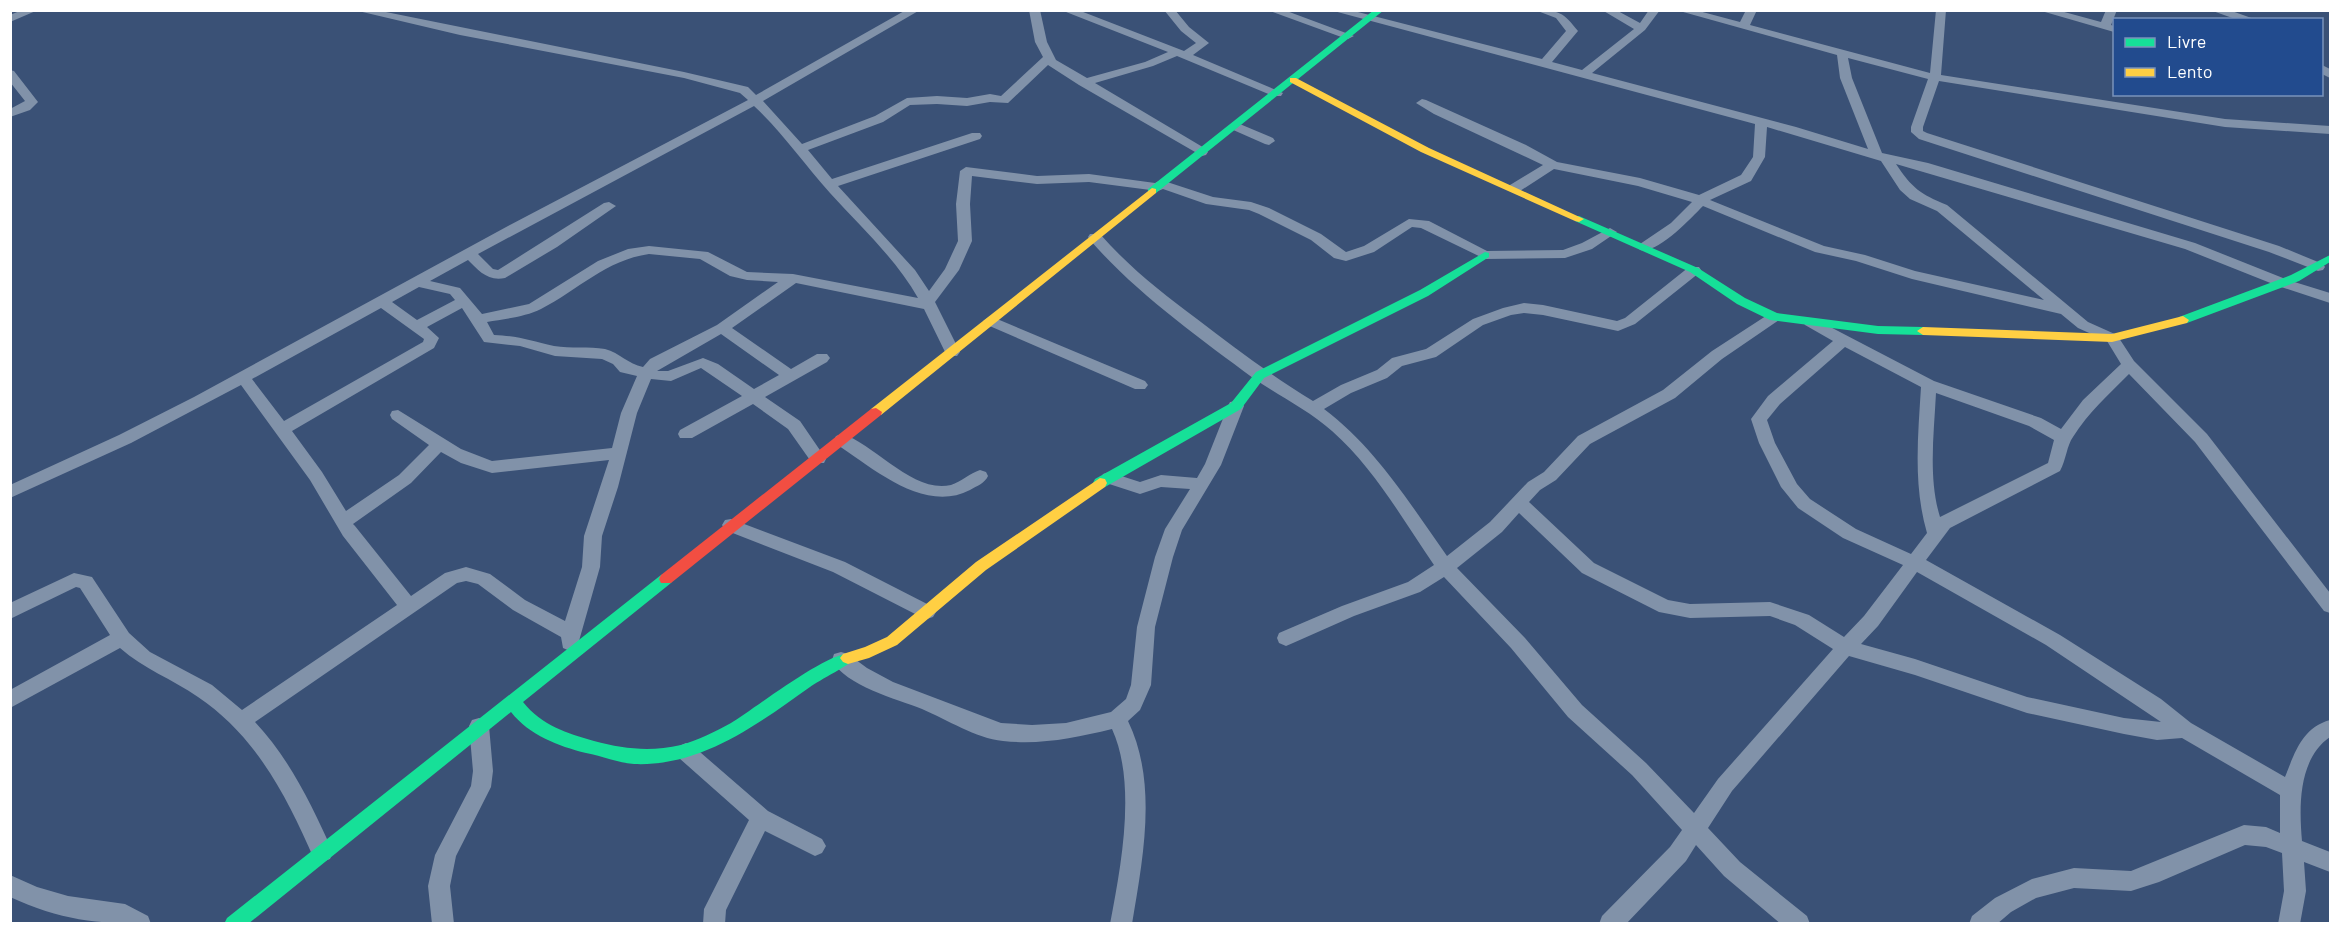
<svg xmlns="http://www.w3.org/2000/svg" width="2341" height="934" font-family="Barlow,sans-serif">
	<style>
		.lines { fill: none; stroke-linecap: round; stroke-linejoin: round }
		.street { fill: #8192a9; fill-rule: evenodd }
		.fast { fill: #16e098; fill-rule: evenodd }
		.slow { fill: #ffcf43; fill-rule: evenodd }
		.jam { fill: #f24e42; fill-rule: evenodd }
	</style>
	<rect width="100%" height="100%" fill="#3a5176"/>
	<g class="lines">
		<path class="street" d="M22,10H38L10,22V15Z
			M354,10H376L684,72L748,87L756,95L906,10H920L763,101L802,144L875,116L907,98L937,96L967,98L990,94L1001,96L1043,57L1035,42L1029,10H1040L1047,42L1056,60L1087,78L1145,62L1168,52L1061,10H1078L1184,51L1196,43L1181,31L1164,10H1175L1189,27L1209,43L1193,55L1283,93L1281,96H1273L1177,56L1153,66L1095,83L1206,149L1208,152L1206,155L1202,156L1079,85L1048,65L1008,103L990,102L967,106L937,104L910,105L883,122L808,150L832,179L972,133H980L982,136L980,139L838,186L915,270L929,291L945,269L958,241L956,204L960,171L966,167L1037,176L1089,174L1155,183L1161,180L1213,197L1251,202L1269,208L1321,234L1346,252L1364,246L1409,219L1429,221L1487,251L1563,250L1582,243L1610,228L1617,232L1592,249L1565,258L1485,259L1421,228L1412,227L1374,252L1346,261L1334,258L1311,240L1259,214L1249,210L1206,204L1163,189L1158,191L1089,182L1037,184L972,176L970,204L972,241L959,270L935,302L960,352L957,356H947L924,309L796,283L732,328L791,369L817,354H827L830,358L827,362L765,397L800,421L826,459L824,463H812L788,429L753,404L692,438H680L678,434L680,430L742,396L701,368L671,381L651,379L637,413L618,487L602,536L600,567L577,648L570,651L563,648L561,637L513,610L478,584L466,581L457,583L255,722C290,759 312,806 333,852L330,859L322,862L314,859C287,797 256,736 198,697C172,679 144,669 120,648L10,708V690L110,635L80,588L76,587L10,619V603L74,573L92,577L129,633L150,652L212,685L242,710L397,605L343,536L310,480L241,385L131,443L10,498V485L119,435L194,397L508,226L748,100L740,93L684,78L460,35ZM754,106C782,132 804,164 830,193C860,226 896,259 918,298L793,274L747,272L708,252L649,246L628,249L598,261L529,304L482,314L460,288L430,281L468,260C478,270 488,282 505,278L557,247L616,206L609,202L604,203L498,270L493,269L478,254ZM649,254L700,259L730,276L747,280L778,282L717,325L650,359L643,367C628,364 620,353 605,349C589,346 571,349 554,346C531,341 519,336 494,335L487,322C504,319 525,317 541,309C578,290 606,260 649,254ZM419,287L450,294L455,300L417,320L392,302ZM381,308L424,339L423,342L284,421L252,379ZM462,308L484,342L520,346L555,356L602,359L613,364L620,372L637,376L621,413L612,448L492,461L461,449L398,410L392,411L390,415L392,419L429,445L399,475L346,511L322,472L292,431L434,348L439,338L427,327ZM721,334L779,375L754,389L718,364L703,358L668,371H657ZM441,452L461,463L492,473L609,460L584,536L582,567L565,621L525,600L490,574L466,567L445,573L411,596L355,526L353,524L411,483Z
			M1267,10H1284L1354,36L1348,39L1344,38Z
			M1330,10H1350L1542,59L1566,31L1556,18L1535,10C1559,10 1563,12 1578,31L1552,62L1582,70L1634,29L1602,10H1616L1640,23L1649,10H1660L1645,30L1592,73L1796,127L1868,149L1840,78L1837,55L1676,10H1695L1740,22L1746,10H1757L1750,25L1930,73L1936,10H1946L1941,75L2225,119L2330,126V134L2225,127L1939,81L1923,127V131L1927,133L2279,246L2323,264L2325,267L2323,270L2318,271L2269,252L1919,139L1911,132V127L1928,79L1848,58L1852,78L1882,153L1928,163L2195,243L2288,280L2330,293V303L2278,286L2185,249L1896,164C1912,188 1920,194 1947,205L2088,322L2117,335L2134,361L2207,434L2330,593V613L2324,611L2195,442L2129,374C2109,394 2088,413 2073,437C2067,445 2066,460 2060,471L1950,528L1926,560L2060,635L2161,699L2191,723L2285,777C2295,752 2302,728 2330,720V737C2298,759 2299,807 2302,841L2330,852V872L2304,862L2306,891L2300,924H2278L2284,891L2282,853L2266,847L2245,845L2159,882L2131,891L2074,888L2036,898L2011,912L1997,924H1969L1972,916L1995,898L2032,879L2074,868L2131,871L2244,825L2266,827L2280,833V795L2182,738L2157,740L2124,734L2027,713L1915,675L1849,656L1732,791L1708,828L1740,862L1807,916L1810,924H1781L1724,876L1696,845L1686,861L1626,924H1599L1602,916L1670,847L1682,830L1632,775L1568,717L1511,648L1444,577L1420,592L1354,616L1293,643L1286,646L1279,643L1277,638L1279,633L1342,606L1408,582L1434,565C1403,520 1374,468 1332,431C1308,410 1279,396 1253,378C1198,337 1135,292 1090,240L1088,237L1090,234H1100C1129,267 1162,293 1197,319C1235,348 1272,376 1313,401L1341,385L1377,370L1392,358L1426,349L1473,319L1503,308L1524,303L1543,305L1617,321L1625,318L1689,267H1699L1701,270L1699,273L1635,324L1618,331L1543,315L1524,313L1511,315L1483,325L1436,357L1402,366L1387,378L1351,393L1324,409C1376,448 1410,504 1447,556L1490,522L1528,482L1544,472L1578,436L1663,390L1712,351L1769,314H1779L1781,317L1779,320L1722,359L1675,398L1590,444L1556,480L1540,490L1529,502L1594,563L1668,600L1690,604L1770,602L1809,615L1844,637L1864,616L1903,565L1843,538L1798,508L1781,487L1759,443L1751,419L1768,396L1833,341L1805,325L1803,322L1805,319H1815L1934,381L2041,418L2061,429L2083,400L2121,364L2107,341L2078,328L2061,314L1912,279L1856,261L1815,252L1703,206C1691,218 1658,254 1640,250L1638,247L1640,244L1671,223L1692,202L1638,186L1554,169L1520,191H1510L1508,188L1510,185L1543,165L1434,114L1416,103L1422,99L1426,100L1526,145L1557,162L1640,178L1699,195L1741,175L1753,157L1755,124ZM1767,127L1881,161L1900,190L1910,199L1937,211L2044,300L1915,271L1865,255L1824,246L1710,200L1751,181L1765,157ZM1845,347L1921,387C1918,437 1913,485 1927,533L1911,554L1856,529L1810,499L1797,484L1775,443L1767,420L1780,404ZM1936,393L2029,426L2054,440L2048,463L1940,517C1928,478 1934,433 1936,393ZM1519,513L1582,573L1659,612L1690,618L1770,616L1795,625L1833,649L1718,779L1694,813L1646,763L1582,705L1525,638L1457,568L1502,532ZM1917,572L2046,645L2161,722L2124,718L2027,697L1915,659L1861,644L1878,626Z
			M2038,10H2057L2101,22L2106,10H2117L2111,25L2114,26V32Z
			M2210,10H2229L2257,20H2238Z
			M2322,65L2330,69V78L2322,74Z
			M10,70L14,71L38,102L30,110L10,117V109L25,101L10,82Z
			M1235,122L1273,138L1275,141L1269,145L1265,144L1231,129L1229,126Z
			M990,316L1145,381L1148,385L1145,389H1135L985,324L983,321Z
			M1236,401L1242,402L1244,406L1221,465L1182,530L1173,557L1155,627L1151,685L1140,710L1128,721C1158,783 1143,858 1132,924H1110C1121,866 1137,784 1112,729C1075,738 1041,745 1003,741C975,738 948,720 922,709C897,699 845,686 832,660L834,654L841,652L848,654L867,668L893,682L1001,723L1032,725L1066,723L1111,712L1126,699L1131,685L1137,627L1155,557L1165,529L1190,489L1161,487L1140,494L1103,482L1101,478L1103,474L1109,472L1140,482L1161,475L1197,478L1205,464L1228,406L1230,402Z
			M842,434C875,444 913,494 951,485C961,482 970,473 980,470L986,472L988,476C985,483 977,486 970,490C924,514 873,468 836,444L834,440L836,436Z
			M731,519L845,562L933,607L936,612L933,617L927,619L921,617L833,572L725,530L722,525L725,520Z
			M479,718L486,720L489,726L493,771L491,787L456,856L450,886L454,924H432L428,886L435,855L471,786L473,771L469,726L472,720Z
			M686,743L693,746L768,811L822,839L826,846L822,853L815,856L765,831L726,910L725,924H703L704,909L749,820L679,758L676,752L679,746Z
			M10,875L37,887L68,896L125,904L148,916L151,924C97,924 60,920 10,897Z"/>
		<path class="fast" d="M1374,10H1384L1156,193H1148V189Z
			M1579,216L1698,268L1745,298L1777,313L1878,326L1923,327L1929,331L1923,335L1878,334L1770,320L1737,304L1690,272L1575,221V217Z
			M1485,252L1489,253V257L1428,296L1264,378L1241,409L1105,487H1095L1093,483L1095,479L1231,403L1256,372L1420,290Z
			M2330,255V262L2299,281L2187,323H2179L2177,320L2179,317L2291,275Z
			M666,573L671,575L673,579L671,583L523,702C542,726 567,733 594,741C624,749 650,752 681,745C698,740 715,732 731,723C753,710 833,647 853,654L856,658C853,663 818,681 810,687C758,724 701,767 634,764C618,763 602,756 586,753C558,746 529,735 511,712L248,924H224L227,918L661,575Z"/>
		<path class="slow" d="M1290,78H1296L1429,148L1584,219L1579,222L1575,221L1421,152L1290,82Z
			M1152,188L1156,189V193L881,415H871L870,412L871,409Z
			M2183,316L2189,320L2187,323L2112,342L1923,335L1917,331L1923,327L2112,334Z
			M1100,478L1105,479L1107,483L1105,487L986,570L897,645L869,658L848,664L843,662L840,658L843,654L865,647L887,637L976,562Z"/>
		<path class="jam" d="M876,408L882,412L881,415L671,583H661L659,579L661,575L871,409Z"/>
	</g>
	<rect width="2341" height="934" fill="none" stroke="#ffffff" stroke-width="24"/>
	<rect x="2113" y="18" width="210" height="78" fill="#224b8e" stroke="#7a93bb" stroke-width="1.5"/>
	<rect x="2125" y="38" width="30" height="9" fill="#16e098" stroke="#7a93bb" stroke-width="1.5"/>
	<text x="2167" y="48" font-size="18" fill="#ffffff">Livre</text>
	<rect x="2125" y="68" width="30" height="9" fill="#ffcf43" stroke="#7a93bb" stroke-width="1.5"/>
	<text x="2167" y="78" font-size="18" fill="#ffffff">Lento</text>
</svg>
